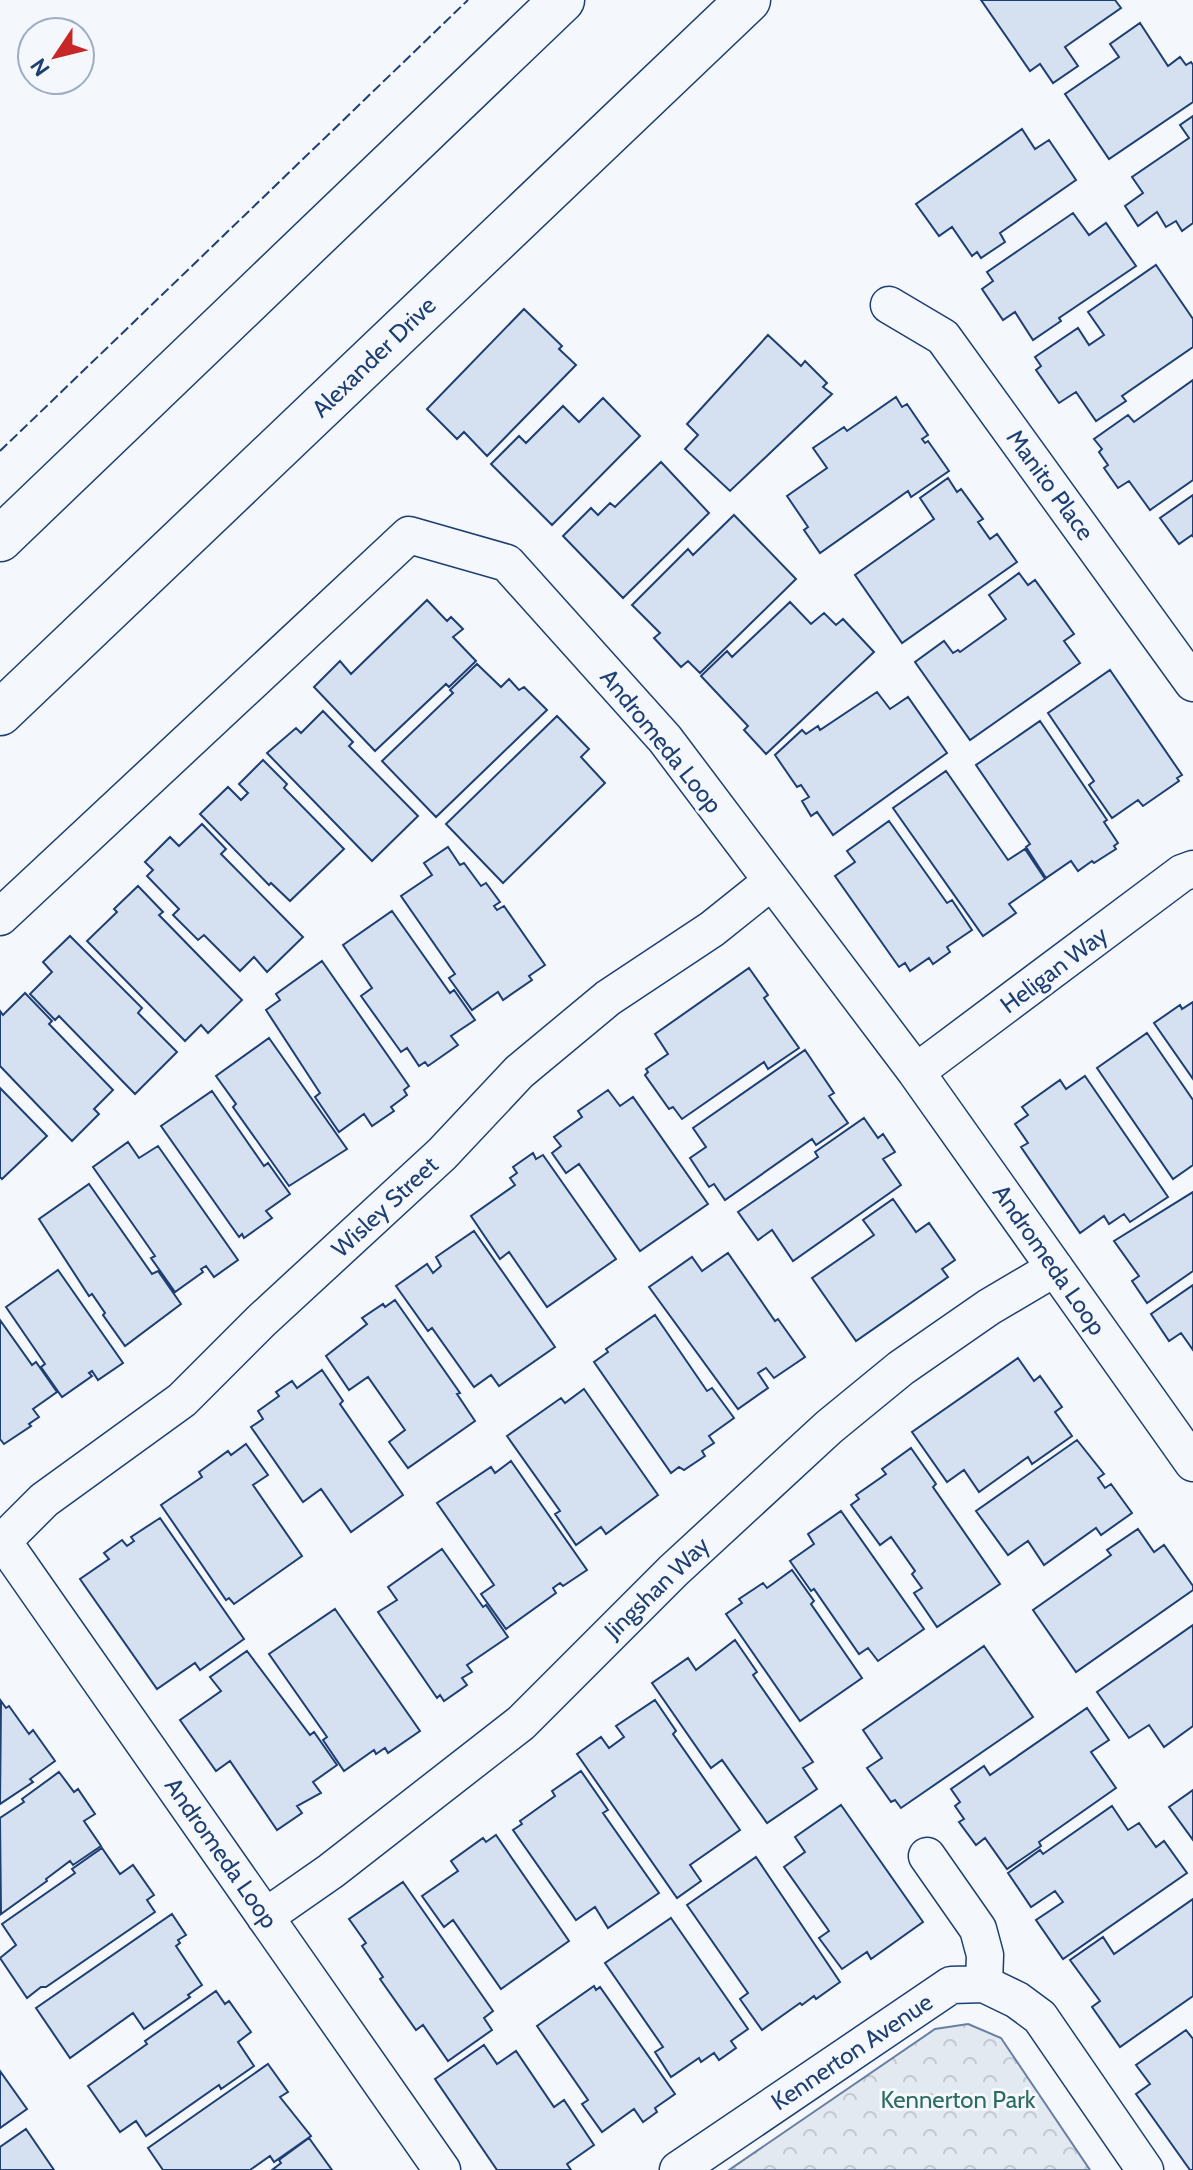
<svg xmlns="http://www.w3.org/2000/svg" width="1193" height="2170" font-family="Cabin,sans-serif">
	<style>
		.park { fill: url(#park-crowns); stroke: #687fa3; stroke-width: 2 }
		.building { fill: #d5e0f0; stroke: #1d3f73; stroke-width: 2 }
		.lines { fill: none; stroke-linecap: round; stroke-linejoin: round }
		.street-casing { stroke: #1d3f73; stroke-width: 39 }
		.primary-casing { stroke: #1d3f73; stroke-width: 47 }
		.street { stroke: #f4f7fb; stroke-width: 36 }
		.primary { stroke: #f4f7fb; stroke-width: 44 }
		.fence { stroke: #1d3f73; stroke-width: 2; stroke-dasharray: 10 4; stroke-linecap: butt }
		.labels { text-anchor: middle; stroke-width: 6; stroke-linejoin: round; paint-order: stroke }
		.street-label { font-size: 24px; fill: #1d3f73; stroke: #f4f7fb }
		.park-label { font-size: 24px; fill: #2c6c60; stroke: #f4f7fb }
	</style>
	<defs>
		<pattern id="park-crowns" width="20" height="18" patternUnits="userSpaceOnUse" patternTransform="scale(2)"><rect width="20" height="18" fill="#e3e9f0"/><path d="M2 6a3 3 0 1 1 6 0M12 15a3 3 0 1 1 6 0" fill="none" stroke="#c2c9d1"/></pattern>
	</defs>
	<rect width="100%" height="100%" fill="#f4f7fb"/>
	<path class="park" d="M968,2024L1001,2038L1090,2170H729L935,2029Z"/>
	<path class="building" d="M981,0H1115L1121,8L1065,47L1078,66L1053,83L1040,64L1030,71Z
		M1140,23L1168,66L1180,57L1186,65L1191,62L1193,65V102L1109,159L1065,94L1119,57L1110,44Z
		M1193,116V223L1182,231L1176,221L1166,227L1157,212L1138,226L1125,206L1143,193L1132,177L1189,138L1180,125Z
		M1022,129L1035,149L1049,140L1076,180L1000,233L1005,242L981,258L977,252L972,256L952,227L939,236L916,204Z
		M1073,213L1089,235L1106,223L1136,266L1059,318L1061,321L1033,340L1015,312L1003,320L982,289L993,281L987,272Z
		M1156,265L1193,319V347L1122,396L1126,401L1096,421L1076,392L1059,403L1036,370L1041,366L1035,357L1078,328L1089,345L1104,335L1088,312Z
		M524,309L562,346L559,349L576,365L487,456L464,432L457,439L427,409Z
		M768,335L801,366L805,361L827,383L823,387L832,394L730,491L685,449L698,435L687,424Z
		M1193,380V480L1150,510L1129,481L1118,488L1104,468L1108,465L1099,452L1102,449L1094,439L1128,415L1134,422Z
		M896,397L902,407L907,404L928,435L922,439L925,443L928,441L949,471L911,497L908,491L820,553L804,530L808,527L787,496L827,468L813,448L844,427L847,431Z
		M603,398L640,436L552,525L491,464L519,436L526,443L563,406L579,422Z
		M661,462L709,513L623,598L563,536L591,508L598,515L610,503L615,507Z
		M948,478L957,492L961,489L983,519L978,522L990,539L997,534L1017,562L902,643L855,575L934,519L920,498Z
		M1193,495V537L1192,535L1179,544L1160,518Z
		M734,515L796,579L700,673L688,661L681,667L654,638L660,633L632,605L688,549L693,555Z
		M1019,573L1028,585L1035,580L1074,634L1064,641L1080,663L970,740L915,662L944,641L953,653L958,650L960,652L1006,619L989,595Z
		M427,600L447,621L451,617L463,629L453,637L476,661L449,687L446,684L375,751L314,687L340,661L351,674Z
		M790,602L811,624L824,613L836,625L843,619L874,652L766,754L744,730L748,726L701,676L727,651L732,657Z
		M477,664L501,687L509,679L519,690L524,687L547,710L436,817L382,761L453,693L450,690Z
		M1110,670L1182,775L1177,778L1179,781L1143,806L1138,800L1112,818L1089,785L1094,781L1048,713Z
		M877,692L890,709L908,697L947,753L833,835L817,812L811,816L802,801L809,797L801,785L797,787L775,755L802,730L806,734L818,726L820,730Z
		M323,711L353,742L349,746L418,816L372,861L267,753L296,728L301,733Z
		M557,716L589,749L581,757L605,783L503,883L446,824Z
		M1040,721L1107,820L1104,822L1118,843L1114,846L1116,849L1094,863L1092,861L1078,871L1071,861L1046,878L1026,847L1030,844L976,765Z
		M263,760L287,784L284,788L344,849L290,901L271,883L269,885L200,814L228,787L241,800L248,793L239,784Z
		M946,771L1008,860L1025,849L1045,879L1009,904L1016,913L983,936L893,808Z
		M889,821L947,903L952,900L972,930L947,947L950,952L933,964L929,958L910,971L905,963L899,967L835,876L855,862L847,851Z
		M202,824L226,849L221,854L303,937L267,972L254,957L240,971L204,935L198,940L173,915L179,909L147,876L153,870L145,862L170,837L179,846Z
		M448,847L460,865L464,863L481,886L486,883L500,902L494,906L497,910L504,906L545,965L529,976L532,980L503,1000L498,992L472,1010L449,978L455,974L401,896L432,875L424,863Z
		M138,886L163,912L159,915L242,1000L208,1033L201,1025L185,1041L87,941L117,912L114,909Z
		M392,911L450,993L454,990L475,1020L451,1036L458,1045L428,1066L425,1062L419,1066L407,1048L401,1052L361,996L372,988L343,945Z
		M70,936L142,1008L138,1013L177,1052L135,1094L59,1016L55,1020L30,994L52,972L43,962Z
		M322,961L409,1086L404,1090L407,1095L391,1107L394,1111L372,1126L364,1114L339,1132L315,1097L320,1093L266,1010L280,1000L276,994Z
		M749,968L768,995L764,998L799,1048L768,1069L764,1062L682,1119L673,1107L669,1109L645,1075L648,1072L646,1069L668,1054L655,1034Z
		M25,993L52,1021L49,1024L113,1090L94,1109L99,1114L72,1141L0,1066V1011L3,1015Z
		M1193,1002V1079L1154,1023L1180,1005L1182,1009Z
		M1147,1033L1193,1100V1165L1173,1179L1097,1068Z
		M269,1038L347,1149L289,1186L233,1107L236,1104L216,1076Z
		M805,1050L834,1093L829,1096L848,1123L816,1145L812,1139L725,1200L714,1184L709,1187L690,1158L706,1147L693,1128Z
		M1085,1076L1168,1197L1130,1222L1124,1214L1109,1224L1104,1216L1080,1233L1021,1147L1028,1143L1015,1124L1028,1115L1022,1107L1060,1080L1066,1089Z
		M0,1088L47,1136L2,1179L0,1177Z
		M608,1090L620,1106L633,1097L708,1204L640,1251L579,1164L566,1173L552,1153L561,1146L554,1137L582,1117L578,1111Z
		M212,1091L264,1166L268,1163L290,1194L266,1211L272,1218L244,1238L242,1234L239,1237L161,1126Z
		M864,1118L878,1138L883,1134L895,1152L883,1159L901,1185L793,1261L772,1230L758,1240L738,1212L818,1157L815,1152Z
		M128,1142L139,1158L158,1146L238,1260L214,1277L206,1266L201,1269L203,1272L175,1292L151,1258L155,1256L93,1167Z
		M533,1153L536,1159L543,1155L616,1259L547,1307L509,1252L500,1259L471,1216L515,1185L510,1178L517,1173L513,1167Z
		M89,1184L152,1274L158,1271L181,1304L125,1346L103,1315L105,1313L92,1294L89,1296L39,1219Z
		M1193,1192V1271L1147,1303L1132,1281L1139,1276L1114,1241Z
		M893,1199L916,1232L929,1223L955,1260L942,1269L948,1277L856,1341L812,1278L874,1235L863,1220Z
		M474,1231L555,1347L499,1386L491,1375L474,1387L432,1328L428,1331L396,1286L427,1264L433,1273L441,1266L436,1257Z
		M728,1253L775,1321L778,1319L805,1357L774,1378L766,1368L758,1373L768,1388L738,1409L649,1287L692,1257L702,1271Z
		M58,1270L123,1363L98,1380L92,1371L89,1373L92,1376L62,1397L41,1367L45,1364L6,1307Z
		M1193,1285V1350L1181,1333L1169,1341L1151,1314Z
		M395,1300L460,1393L457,1394L475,1421L408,1468L389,1442L405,1430L368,1377L349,1390L326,1356L367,1324L362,1318L383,1304L385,1307Z
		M655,1315L707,1391L712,1388L734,1418L709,1436L714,1443L702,1451L705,1456L684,1470L679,1467L671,1473L594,1362L608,1352L606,1349Z
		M0,1320L32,1365L36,1362L57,1392L33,1409L39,1417L29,1424L31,1426L4,1444L0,1439Z
		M1018,1358L1034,1381L1040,1376L1062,1407L1055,1412L1072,1436L1032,1464L1028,1457L979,1492L964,1470L947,1482L912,1432Z
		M322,1370L343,1401L340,1404L403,1495L351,1532L321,1489L303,1502L251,1427L263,1419L258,1411L279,1396L276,1392L292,1381L297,1388Z
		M584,1389L658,1495L606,1534L601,1527L576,1545L555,1514L560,1511L507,1436L561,1398L565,1403Z
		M1077,1440L1104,1474L1098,1478L1105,1488L1111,1484L1132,1513L1101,1535L1096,1528L1044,1565L1028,1541L1008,1555L976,1511Z
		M246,1444L268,1475L253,1485L302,1556L234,1604L229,1598L226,1600L161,1505L202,1477L199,1472L228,1451L231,1455Z
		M911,1448L936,1484L933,1487L1000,1584L937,1627L914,1593L922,1588L912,1574L915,1571L891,1537L880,1545L851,1505L859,1499L856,1495L886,1474L882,1469Z
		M511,1461L587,1570L563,1586L560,1583L553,1588L556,1593L506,1629L481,1594L494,1585L437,1503L491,1467L495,1473Z
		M841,1511L924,1629L878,1661L868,1648L859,1654L814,1589L811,1591L790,1561L814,1544L808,1534Z
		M160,1518L244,1639L200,1670L195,1663L157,1689L80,1579L109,1559L104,1553L122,1540L127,1546L134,1541L131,1537Z
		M1138,1529L1154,1552L1164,1545L1193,1586V1590L1076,1672L1033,1610L1111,1555L1107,1550Z
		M442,1549L483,1607L486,1605L508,1637L467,1665L472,1672L462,1678L467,1685L444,1701L440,1695L437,1698L378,1612L397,1600L388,1587Z
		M792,1570L814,1601L811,1604L862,1678L800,1721L726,1614L742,1603L739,1599L763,1583L767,1588Z
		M335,1609L420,1731L388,1753L385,1748L376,1754L374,1750L344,1771L323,1740L327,1737L269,1654Z
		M1193,1625V1726L1164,1747L1149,1725L1129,1738L1097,1692Z
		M735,1640L757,1672L753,1675L813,1762L803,1768L817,1789L767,1823L722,1760L711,1768L652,1683L688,1658L696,1670Z
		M984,1646L1033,1717L901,1808L895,1800L891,1802L867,1768L882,1758L863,1730Z
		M247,1651L310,1735L314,1732L337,1765L313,1782L321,1793L297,1806L302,1813L277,1830L230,1761L216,1771L180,1720L221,1691L210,1677Z
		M655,1700L676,1731L673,1734L740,1830L690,1865L701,1881L677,1898L577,1754L601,1737L609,1748L624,1737L616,1726Z
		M1,1701L6,1708L9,1706L29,1734L33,1730L55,1761L30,1779L33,1782L0,1804Z
		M1087,1708L1109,1740L1091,1752L1116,1788L1039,1842L1041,1846L1007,1869L985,1838L976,1845L959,1822L964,1819L955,1806L960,1802L951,1789L984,1766L990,1775Z
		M581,1771L608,1810L603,1813L659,1893L608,1928L595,1907L576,1920L513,1830L522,1824L520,1821L555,1796L552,1791Z
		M59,1772L74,1792L78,1789L95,1814L84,1821L101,1846L73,1865L70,1861L46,1879L47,1881L1,1914L0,1818L24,1802L22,1799Z
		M1193,1790V1840L1169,1807Z
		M841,1805L923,1922L871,1959L867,1952L842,1969L819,1938L829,1931L784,1867L805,1852L795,1837Z
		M1112,1806L1128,1830L1139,1823L1156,1847L1164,1841L1187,1873L1063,1959L1036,1920L1063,1902L1055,1891L1031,1907L1008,1873L1040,1850L1043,1854Z
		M496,1835L569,1941L501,1989L453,1920L444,1927L422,1896L458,1871L451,1861L483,1838L486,1842Z
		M102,1848L120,1874L133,1865L154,1895L147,1900L155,1912L46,1987H41L27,1998L0,1958L16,1945L2,1924L75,1873L72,1869Z
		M756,1857L840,1982L816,1999L814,1996L802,2005L800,2003L762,2030L740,1999L748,1993L687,1905Z
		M403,1882L493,2011L484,2018L492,2030L448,2061L423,2025L416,2030L380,1979L383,1977L362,1946L366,1943L349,1919Z
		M1193,1899V1996L1120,2047L1092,2007L1100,2001L1070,1960L1103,1937L1114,1954Z
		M172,1914L186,1935L178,1940L180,1943L176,1946L202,1985L188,1995L190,1997L144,2029L133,2013L70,2058L36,2008Z
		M671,1918L748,2029L731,2041L736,2048L719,2060L714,2053L701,2062L699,2058L671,2077L655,2052L663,2047L605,1963Z
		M594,1986L596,1990L600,1987L675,2094L655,2108L657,2112L643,2122L634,2109L602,2132L582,2104L588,2100L537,2026Z
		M216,1991L225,2004L229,2001L251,2032L238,2042L254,2066L221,2089L219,2085L146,2136L136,2121L120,2132L88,2086L147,2044L145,2041Z
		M1186,2030L1193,2039V2170H1190L1136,2094L1150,2084L1136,2065Z
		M484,2045L497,2064L516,2051L554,2107L564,2100L594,2145L567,2164L571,2170H497L435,2079Z
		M268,2064L288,2092L280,2097L311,2136L274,2162L270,2156L250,2170H163L148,2148Z
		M0,2071L27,2109L0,2128Z
		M26,2129L54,2170H0V2147Z
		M309,2138L332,2170H272L281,2163L279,2160Z"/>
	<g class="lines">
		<defs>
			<path id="street" d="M889,305L943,337L1193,683
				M0,917L409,535L507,563L665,739L916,1072L1193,1463
				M916,1072L1182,873L1193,869
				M0,1537L442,2170
				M3,1541L44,1500L182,1400L261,1321L442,1154L519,1072L608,998L712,929L772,881
				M927,1856L978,1929L985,1955L984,1984
				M265,1917L331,1871L521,1723L673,1571L829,1427L901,1368L989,1307L1055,1268
				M678,2170L951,1985L984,1984L1017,2000L1040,2017L1145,2170"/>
			<path id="primary" d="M0,539L562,0
				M0,713L748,0"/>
		</defs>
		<use href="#street" class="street-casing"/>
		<use href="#primary" class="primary-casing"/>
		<use href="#street" class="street"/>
		<use href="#primary" class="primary"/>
		<path class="fence" d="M0,451L468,0"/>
	</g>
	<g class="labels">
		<g class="street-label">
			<text transform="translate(374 357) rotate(-44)" y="8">Alexander Drive</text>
			<text transform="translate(1050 485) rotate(54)" y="8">Manito Place</text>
			<text transform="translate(661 741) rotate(51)" y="8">Andromeda Loop</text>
			<text transform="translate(1054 970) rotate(-37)" y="8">Heligan Way</text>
			<text transform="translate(385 1207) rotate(-43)" y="8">Wisley Street</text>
			<text transform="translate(1049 1260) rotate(55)" y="8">Andromeda Loop</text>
			<text transform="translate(657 1588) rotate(-44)" y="8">Jingshan Way</text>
			<text transform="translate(221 1853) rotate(55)" y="8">Andromeda Loop</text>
			<text transform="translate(852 2052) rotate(-34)" y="8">Kennerton Avenue</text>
		</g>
		<g class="park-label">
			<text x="958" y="2108">Kennerton Park</text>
		</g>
	</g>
	<g transform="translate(56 56) rotate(235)"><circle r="38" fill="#f4f7fb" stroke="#9eadc5" stroke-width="2"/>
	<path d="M0-6L14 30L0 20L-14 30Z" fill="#c62828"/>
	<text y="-12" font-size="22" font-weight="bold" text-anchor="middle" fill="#1d3f73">N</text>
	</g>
</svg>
